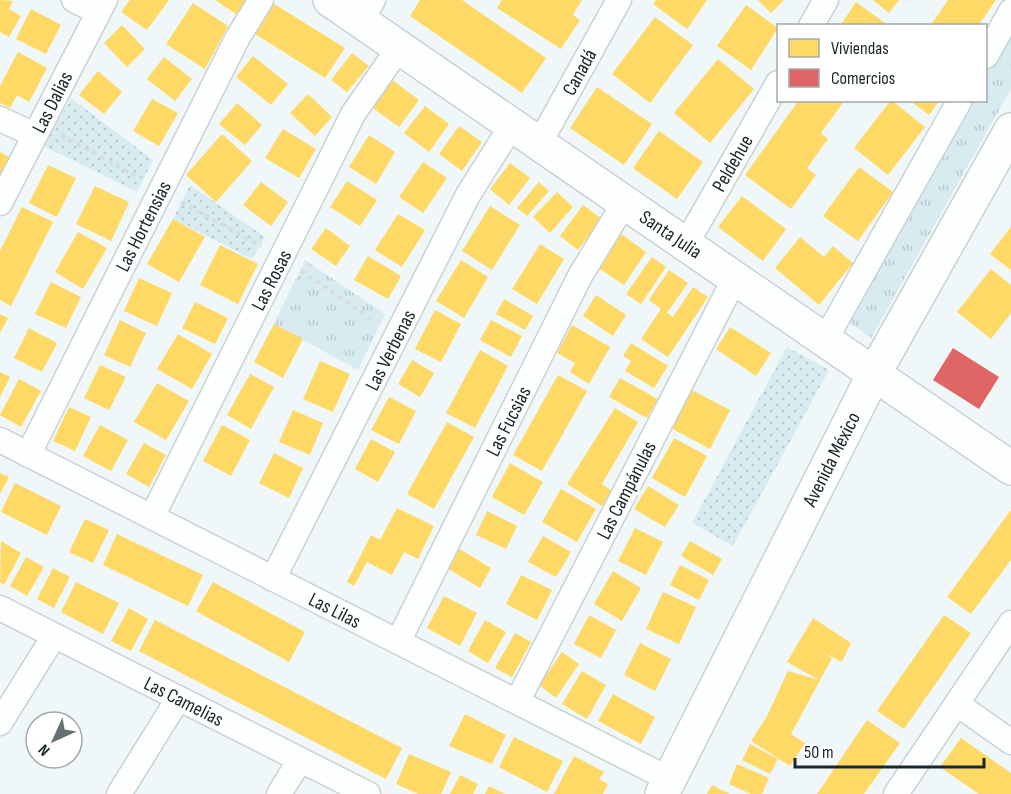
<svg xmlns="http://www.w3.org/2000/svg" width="1011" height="794" font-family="'Sofia Sans Condensed',sans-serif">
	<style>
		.grass { fill: url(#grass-dots) }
		.park { fill: url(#park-tufts) }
		.homes { fill: #ffd966 }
		.shops { fill: #e06666 }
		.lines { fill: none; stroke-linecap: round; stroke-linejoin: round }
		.street-casing { stroke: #c9d2d5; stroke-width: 27 }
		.secondary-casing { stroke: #c9d2d5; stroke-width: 36 }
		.path { stroke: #d9dcdc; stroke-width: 4; stroke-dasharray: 4.5 4.5; stroke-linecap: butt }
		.street { stroke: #fdfefe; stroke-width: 24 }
		.secondary { stroke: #fdfefe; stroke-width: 33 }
		.labels { text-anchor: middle; stroke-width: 6; stroke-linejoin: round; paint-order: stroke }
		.street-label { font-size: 20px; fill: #1a272a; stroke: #fff }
	</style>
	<defs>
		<pattern id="grass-dots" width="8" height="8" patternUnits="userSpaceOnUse" patternTransform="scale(1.5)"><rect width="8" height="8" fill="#d7ebf0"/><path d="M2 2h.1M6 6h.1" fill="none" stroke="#b8cace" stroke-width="1.8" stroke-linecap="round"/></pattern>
		<pattern id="park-tufts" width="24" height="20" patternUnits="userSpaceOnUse" patternTransform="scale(1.5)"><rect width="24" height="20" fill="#d7ebf0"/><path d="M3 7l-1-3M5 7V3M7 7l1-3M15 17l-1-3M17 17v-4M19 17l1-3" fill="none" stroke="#b8cace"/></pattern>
	</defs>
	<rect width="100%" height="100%" fill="#f0f7f9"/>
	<path class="grass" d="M71,98L153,160L137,192L44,146Z
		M190,185L265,237L252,259L173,219Z
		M787,347L829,370L733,546L692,523Z"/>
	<path class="park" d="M1011,13V89L871,338L840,316L962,101L986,100V59Z
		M305,260L385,314L358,370L274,324Z"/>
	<path class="homes" d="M0,0L13,1L9,9L21,16L9,37L0,32Z
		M130,0H169L147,30L121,12Z
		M215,0H249L239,16Z
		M420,0H462L546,58L522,93L410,16Z
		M502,0H582L573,15L580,20L561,49L497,8Z
		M656,0H707L687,29L653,4Z
		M758,0H784L771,13Z
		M873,0H899L889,13Z
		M948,0H996L978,26H930Z
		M271,2L345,48L325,78L252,32Z
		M856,2L889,26H840Z
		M193,3L228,26L205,69L166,44Z
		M746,5L778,28L751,70L717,46Z
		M31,9L61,25L46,54L16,39Z
		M655,17L693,45L650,103L612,74Z
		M122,25L145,49L127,67L104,43Z
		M18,52L47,68L29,102L17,95L10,108L0,103V86Z
		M352,53L369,66L347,92L331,80Z
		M253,56L288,84L271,105L236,77Z
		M164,57L192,79L175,101L147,79Z
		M718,59L754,89L710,143L674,113Z
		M98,71L122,92L104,114L79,95Z
		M391,79L419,100L399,127L370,106Z
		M597,87L652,124L624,165L570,128Z
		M308,94L332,117L315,136L290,113Z
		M152,99L178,113L159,146L133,131Z
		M799,100H845L821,133L828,139L807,168L816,175L791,209L745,175Z
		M891,100L925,127L888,175L854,148Z
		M909,100H940L929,115Z
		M237,103L262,125L245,145L219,124Z
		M425,106L449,124L429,152L404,133Z
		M459,126L482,142L462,171L439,154Z
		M283,129L316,149L299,178L265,158Z
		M659,131L703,162L677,199L633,168Z
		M222,134L252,161L216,202L186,175Z
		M369,135L395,152L376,184L349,167Z
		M0,152L11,158L0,180Z
		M423,162L447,178L423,213L399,197Z
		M510,163L530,178L509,205L490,189Z
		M48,165L76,178L57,217L29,203Z
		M859,167L893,192L858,241L823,216Z
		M347,181L377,200L360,226L330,207Z
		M261,182L288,202L271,226L243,205Z
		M539,182L549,191L527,216L517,208Z
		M95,186L129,202L111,241L76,224Z
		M557,192L573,207L550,233L533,217Z
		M742,196L786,229L763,261L718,227Z
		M583,205L602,219L578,250L560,236Z
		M490,206L520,225L492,270L462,251Z
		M22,207L53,222L11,306L0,300V251Z
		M398,214L425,230L402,267L375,250Z
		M173,219L205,237L179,282L147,264Z
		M1011,227V270L990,254Z
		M326,228L350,246L336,266L311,249Z
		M78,232L107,248L83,289L55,272Z
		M620,233L646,252L624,285L597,267Z
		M800,237L824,257L833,246L853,263L819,305L775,268Z
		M540,244L564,259L537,304L512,289Z
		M220,245L258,264L238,304L200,285Z
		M368,256L401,276L388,299L354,280Z
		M652,257L666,267L641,304L626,294Z
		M461,260L488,277L464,318L436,301Z
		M991,269L1011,285V313L991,339L957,312Z
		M669,270L688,283L667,313L673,317L693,287L708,297L668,357L641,339L661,309L649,300Z
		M139,278L172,293L157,326L124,311Z
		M51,282L81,297L66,328L35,314Z
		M596,295L626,315L613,336L583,316Z
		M504,299L533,316L525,330L496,314Z
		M195,302L228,318L215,344L182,328Z
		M435,310L461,324L441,362L415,349Z
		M0,314L8,318L0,333Z
		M120,320L146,333L130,367L104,355Z
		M491,320L522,336L511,357L480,340Z
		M274,324L303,339L283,378L254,362Z
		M572,325L610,347L589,384L570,372L575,363L557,353Z
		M730,327L771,353L756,376L716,349Z
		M29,328L57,343L42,372L14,358Z
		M178,334L212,354L192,389L157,369Z
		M631,343L668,366L654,388L625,371L631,361L623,356Z
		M480,350L508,366L475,428L446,413Z
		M412,360L434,373L420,397L398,384Z
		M320,361L350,374L333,412L303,399Z
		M100,365L126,377L109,410L84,398Z
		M0,372L10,377L0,397Z
		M250,374L274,387L251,429L227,415Z
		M558,375L587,391L542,471L513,455Z
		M620,378L658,399L647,418L609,397Z
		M19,379L41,391L21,427L0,415Z
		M157,383L189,401L166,440L134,422Z
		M690,389L730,410L710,449L669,427Z
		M389,397L416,411L399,444L371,430Z
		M69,407L91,417L75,451L53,441Z
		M615,408L638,422L602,484L612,491L602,506L567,484Z
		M293,410L323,423L310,455L279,442Z
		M447,422L474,437L434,509L407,494Z
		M100,425L128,440L111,471L83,456Z
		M222,425L250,440L231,476L203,461Z
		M674,438L707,456L685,497L652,478Z
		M371,439L395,452L378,482L355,469Z
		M144,443L166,455L149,487L126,474Z
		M274,453L303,468L289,498L259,483Z
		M510,463L543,482L524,515L492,497Z
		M0,473L9,477L0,494Z
		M15,483L61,506L47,535L1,512Z
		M648,486L679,505L665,527L634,509Z
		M561,489L596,509L577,542L542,522Z
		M397,508L434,526L418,559L404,552L392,575L367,562L354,586L347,582L371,535L380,540Z
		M1011,510V560L971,614L947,597Z
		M487,511L517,526L506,549L476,535Z
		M85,519L109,530L93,563L69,552Z
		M635,528L663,542L646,575L618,561Z
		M117,534L203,575L188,606L103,565Z
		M543,536L571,552L556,577L528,562Z
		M1,541L21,553L4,585L0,582Z
		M690,541L722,559L713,575L681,556Z
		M458,548L491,568L480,588L447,568Z
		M26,557L44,567L27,596L10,586Z
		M680,565L709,580L699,600L670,585Z
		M53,568L70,577L54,608L37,599Z
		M613,571L641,588L622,621L594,604Z
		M521,575L552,590L537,620L506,604Z
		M76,582L119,603L103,634L61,612Z
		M213,582L305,632L289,662L196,611Z
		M663,592L696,607L679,644L646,629Z
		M444,596L477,613L460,646L427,628Z
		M129,608L148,619L131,651L111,641Z
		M589,615L616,630L601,658L574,644Z
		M944,615L971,633L904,729L877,711Z
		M813,618L851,643L842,662L818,650L832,658L791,734L805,743L790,766L751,741L766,718L788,671L819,680L787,662Z
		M155,620L402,748L386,779L139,651Z
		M485,620L506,632L488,663L468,651Z
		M515,633L531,642L512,677L495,668Z
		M640,643L671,659L655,691L624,675Z
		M562,652L579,664L556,698L539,685Z
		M582,671L606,685L587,719L562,704Z
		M613,694L655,717L641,744L598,721Z
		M465,714L506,735L492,764L449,746Z
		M867,720L900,743L864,794H817Z
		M514,737L563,761L547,792L499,767Z
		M961,738L1011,773V794H979L940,767Z
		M750,744L778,759L770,774L742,760Z
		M409,754L451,772L441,794H418L396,784Z
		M574,756L604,772L599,779L608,784L603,794H554Z
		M737,764L769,778L762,794H751L729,784Z
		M460,775L478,784L473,794H450Z
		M712,785L730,794H707Z
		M489,786L505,794H485Z"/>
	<path class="shops" d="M953,348L999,377L979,409L933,380Z"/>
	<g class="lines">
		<defs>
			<path id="street" d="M74,0L98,12
				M361,21L373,0
				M811,26L826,0
				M986,56L1011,11
				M0,119L35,135
				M539,144L619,0
				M0,203L105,0
				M686,244L778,83
				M825,340L960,100
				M0,440L669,779
				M28,455L238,37L261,0
				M152,517L353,114L399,48
				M273,579L468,195L512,125
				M0,608L368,794
				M398,642L580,276L625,202
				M517,702L735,278
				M957,704L1011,742
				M0,723L54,636
				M119,794L178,699
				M279,794L300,760
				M896,794L1011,623"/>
			<path id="secondary" d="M330,0L1011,468
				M662,794L874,374L1011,130"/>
		</defs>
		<use href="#street" class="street-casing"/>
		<use href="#secondary" class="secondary-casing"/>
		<path class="path" d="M61,135L141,179
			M181,202L261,246
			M301,271L376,322"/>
		<use href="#street" class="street"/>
		<use href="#secondary" class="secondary"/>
	</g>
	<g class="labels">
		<g class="street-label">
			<text transform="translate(579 72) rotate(-61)" y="7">Canadá</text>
			<text transform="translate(52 102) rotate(-63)" y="7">Las Dalias</text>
			<text transform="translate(732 163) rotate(-60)" y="7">Peldehue</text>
			<text transform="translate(143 226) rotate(-63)" y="7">Las Hortensias</text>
			<text transform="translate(671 234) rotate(34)" y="7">Santa Julia</text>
			<text transform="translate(271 280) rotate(-63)" y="7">Las Rosas</text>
			<text transform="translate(390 350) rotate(-63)" y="7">Las Verbenas</text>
			<text transform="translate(508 421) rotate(-63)" y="7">Las Fucsias</text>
			<text transform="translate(831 459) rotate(-63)" y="7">Avenida México</text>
			<text transform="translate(626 490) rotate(-63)" y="7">Las Campánulas</text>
			<text transform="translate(335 610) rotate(27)" y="7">Las Lilas</text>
			<text transform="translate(184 701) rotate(27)" y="7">Las Camelias</text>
		</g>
	</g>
	<rect x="777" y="24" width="210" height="78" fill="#ffffff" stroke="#a3a9aa" stroke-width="1.5"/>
	<rect x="789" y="39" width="30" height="18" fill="#ffd966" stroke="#a3a9aa" stroke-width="1.5"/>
	<text x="831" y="54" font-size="18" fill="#1a272a">Viviendas</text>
	<rect x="789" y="69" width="30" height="18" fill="#e06666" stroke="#a3a9aa" stroke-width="1.5"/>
	<text x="831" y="84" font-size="18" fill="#1a272a">Comercios</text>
	<g transform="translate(54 740) rotate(225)"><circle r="28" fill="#ffffff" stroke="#a3a9aa" stroke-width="1.5"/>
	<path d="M0-4.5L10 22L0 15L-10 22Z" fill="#657072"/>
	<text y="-9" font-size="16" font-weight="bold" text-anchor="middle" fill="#1a272a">N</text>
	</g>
	<path d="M795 758v9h189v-9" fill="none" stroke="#1a272a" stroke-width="3"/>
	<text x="804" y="758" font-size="18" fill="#1a272a" stroke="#ffffff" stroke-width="4.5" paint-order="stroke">50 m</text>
</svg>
